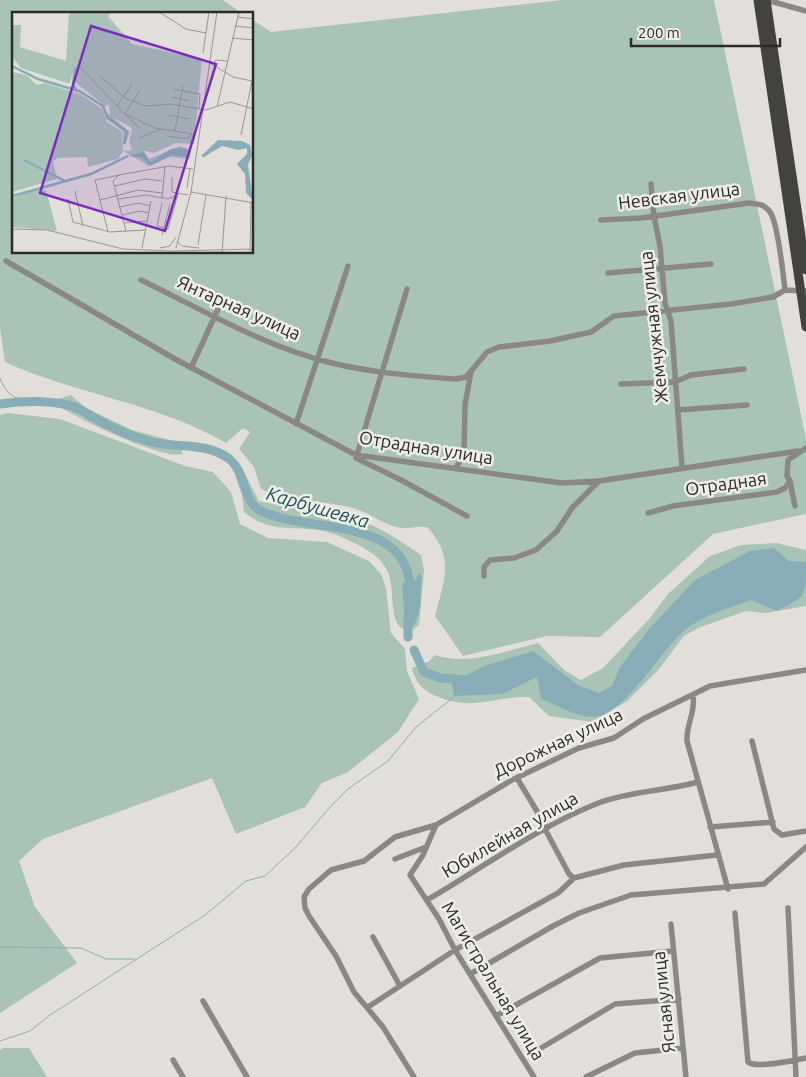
<svg xmlns="http://www.w3.org/2000/svg" width="806" height="1077" font-family="Ubuntu,sans-serif">
	<style>
		.green { fill: #a9c4b6 }
		.water { fill: #88adb7 }
		.lines { fill: none; stroke-linecap: round; stroke-linejoin: round }
		.stream { stroke: #88adb7; stroke-width: 1 }
		.river { stroke: #88adb7; stroke-width: 9 }
		.minor { stroke: #898886; stroke-width: 5.5 }
		.primary { stroke: #44423f; stroke-width: 9 }
		.labels { text-anchor: middle; stroke-width: 5; stroke-linejoin: round; paint-order: stroke }
		.street-label { font-size: 18px; fill: #2c2b29; stroke: #efede7 }
		.water-label { font-size: 19px; font-style: italic; fill: #1c515d; stroke: #efede7 }
		.inset-river { fill: none; stroke: #88adb7; stroke-width: 2.5 }
		.inset-road { fill: none; stroke: #999793; stroke-width: 1 }
		.view { fill: #7b2cbf; fill-opacity: 0.15; stroke: #7b2cbf; stroke-width: 2.5 }
		.inset-edge { fill: none; stroke: #2c2b29; stroke-width: 2.5 }
	</style>
	<rect width="100%" height="100%" fill="#e2dfda"/>
	<path class="green" d="M0,0H223L243,14H14V252H252L253,20L271,32L562,0H714L806,439V514L713,534L600,637L547,636L463,656L435,616C444,581 455,558 428,528C419,525 411,529 402,528C388,527 372,515 359,510C327,499 290,504 261,489L254,467L239,449L250,432L243,428L226,443C158,403 77,395 5,362L0,328Z
		M71,395L86,408L132,430L170,440L180,447L183,454C161,460 80,419 58,406L55,400Z
		M8,413L60,419L185,466L213,472L231,492L240,524L268,538L327,542L369,561L381,574L386,588L391,633L405,649L407,671L419,699L398,732L348,772L322,783L305,807L236,834L212,778L43,839L19,861L35,907L77,963L0,1013V415Z
		M235,476H246L259,501C285,507 313,507 339,513C369,520 396,538 421,555L424,570L419,625L411,631C405,630 398,628 396,621C388,597 399,573 373,554C360,545 340,535 324,531C294,525 271,534 244,512L242,495Z
		M777,543L806,550V606L765,613L746,611L698,628L684,636L659,669L627,701L592,722L549,716L529,697C494,696 472,712 436,696C422,689 416,684 412,668L428,662L435,655C469,666 505,651 538,643L564,670L581,680L603,668L650,618L668,594L710,556L741,545Z
		M3,1048H29L47,1077H0V1050Z"/>
	<path class="water" d="M774,548L789,561L806,562C806,598 806,596 777,611L751,600C729,608 704,615 685,630C660,650 627,713 595,717C578,718 557,705 541,699L537,677L502,694L454,696L452,683L484,666L533,651L578,685L599,693L612,686L620,667L649,629L695,580L750,551Z
		M419,573L422,577C419,593 424,618 410,629L405,623L402,583L413,584Z"/>
	<g class="lines">
		<path class="stream" d="M0,378C5,392 12,397 25,402
			M0,947L81,948L106,959H134
			M0,1041L30,1031L50,1015L205,915L246,881L265,876L296,847L331,806L348,789L388,761L416,727L455,696"/>
		<path class="river" d="M0,404C22,401 46,400 68,405C79,407 89,415 98,420C114,429 131,436 148,441C174,449 204,441 228,458C248,473 241,501 261,511C308,534 414,514 410,595
			M408,637V616
			M414,650L424,672L440,678L468,680"/>
		<path class="minor" d="M767,0L806,11
			M651,184L654,216L660,246L665,303L671,321L682,467
			M601,220L641,218L749,203C758,204 764,204 770,212C778,223 783,273 785,290
			M6,261L175,359L356,455L562,483L599,481L798,451
			M608,273L711,264
			M141,280C203,310 265,347 332,363C373,373 414,376 456,379L466,377L487,352L499,347L550,341L591,332L614,316L731,304L773,297L785,290
			M407,289L356,458L401,480L467,516
			M785,290L806,291
			M191,368L218,309
			M621,384L675,382L691,375L744,369
			M678,410L747,405
			M296,424L348,266
			M456,468L464,453L465,405L471,372
			M790,481L795,506
			M648,513L673,506L777,492L785,488L790,481L787,476L788,460L806,448
			M484,576V567L490,560L514,558L536,550L557,531L572,508L599,481
			M693,695C696,712 686,724 687,741L728,889
			M752,741L774,829L782,835L806,831
			M517,778L547,828
			M710,827L773,822
			M545,829L569,874L574,878
			M395,859L426,847
			M574,878L624,865L717,855
			M427,900C484,867 539,826 601,802C631,791 666,791 698,782
			M788,908L796,1077
			M735,913L748,1062C757,1069 794,1060 806,1058
			M671,924L686,1077
			M373,937L400,986
			M472,973L553,926L579,913L631,895L764,884L806,847
			M203,1001L247,1077
			M368,1007L455,950L558,893L574,878
			M496,1016L600,958L673,951
			M531,1054L615,1004L679,999
			M173,1060L183,1077
			M414,1077L383,1027L354,992L336,956L309,916L305,908L304,897L309,889L331,870L364,861L395,837L436,825
			M534,1077L455,950L439,919L410,875L423,855L436,825L512,780L579,748L614,738L643,719L702,690L710,686L806,670
			M586,1077L635,1053L683,1048"/>
		<path class="primary" d="M758,0L806,327
			M766,0L806,270"/>
	</g>
	<g class="labels">
		<g class="street-label">
			<text transform="translate(679 196) rotate(-7)" y="6">Невская улица</text>
			<text transform="translate(239 308) rotate(24)" y="6">Янтарная улица</text>
			<text transform="translate(654 327) rotate(-96)" y="6">Жемчужная улица</text>
			<text transform="translate(426 448) rotate(9)" y="6">Отрадная улица</text>
			<text transform="translate(726 484) rotate(-8)" y="6">Отрадная</text>
			<text transform="translate(558 743) rotate(-25)" y="6">Дорожная улица</text>
			<text transform="translate(510 835) rotate(-30)" y="6">Юбилейная улица</text>
			<text transform="translate(493 981) rotate(59)" y="6">Магистральная улица</text>
			<text transform="translate(664 1002) rotate(-96)" y="6">Ясная улица</text>
		</g>
		<g class="water-label">
			<text transform="translate(318 507) rotate(16)" y="7">Карбушевка</text>
		</g>
	</g>
	<g transform="translate(12 12)">
		<rect width="241" height="241" fill="#e2dfda"/>
		<path d="M57,0H100L96,4L120,32L190,47L182,132L164,131L142,141L134,139L121,138L132,139L137,147L168,134L179,138L178,147L158,145L137,154L111,139L106,147L76,155L75,145L46,146L41,149L45,167L0,180V60L14,63L25,73L33,71L68,82L90,97L95,110L110,119L111,139L120,138L117,130L120,116L98,104L97,93L93,94L63,70V53L58,71H55L9,56L0,44V13H9L8,35L54,49ZM93,99L118,120L114,131L111,129V118L94,107ZM21,178H34L45,219L0,215V186Z" fill="#a9c4b6"/>
		<path d="M206,128L230,129L238,133L240,143L236,153L241,188L234,181L233,162L225,152L235,142V136L226,138L210,134L192,145L189,144ZM173,136L178,141L175,145L160,143L138,154L130,145L116,144L131,140L139,150L159,137Z" fill="#88adb7"/>
		<path class="inset-river" d="M0,54L26,67L67,79L91,94L95,105L115,120L112,132M63,55L61,72L64,78M12,148L53,169M0,184L79,162L116,144"/>
		<path class="inset-road" d="M147,0L174,17L194,21M226,5L242,7M223,14L242,16M220,26L242,28M191,41L197,0M198,51L221,65L240,69M201,52L204,48L215,49M68,55L113,102L143,116L181,122M88,64L113,86L134,94M162,77L188,82L187,96M160,85L177,89M105,94L120,72M134,94L159,92L194,98L218,90L242,97M205,95L227,0M157,103L177,107M127,116L113,102L128,78M163,119L171,74M229,123L240,69M155,124L176,127L180,122M127,126L149,117M160,165V180L176,183M103,174L133,167L150,169M175,176L178,157M63,179L71,214M179,180L242,191M150,186L153,155M56,187L61,210M106,187L134,183L156,187L165,183M88,188L126,178L150,181M150,191L145,214L156,217L166,182M108,195L127,191L138,194M111,203L127,199L137,201M61,210L98,220L133,218M112,211L135,209M0,217L35,218L111,237L161,239L242,237M114,219L101,169L107,163L157,154L181,157M96,220L83,168L108,163M150,223L158,192M165,229L170,234L187,236M186,233L194,183M130,236L139,189M148,236L158,234L164,225M164,236L179,180L205,0M210,242L214,184M238,242L239,191"/>
		<path class="view" d="M79,14L204,52L153,219L28,181Z"/>
		<rect width="241" height="241" class="inset-edge"/>
	</g>
	<path d="M631 38v8h149v-8" fill="none" stroke="#2c2b29" stroke-width="2.5"/>
	<text x="638" y="38" font-size="15" fill="#2c2b29" stroke="#efede7" stroke-width="4" paint-order="stroke">200 m</text>
</svg>
